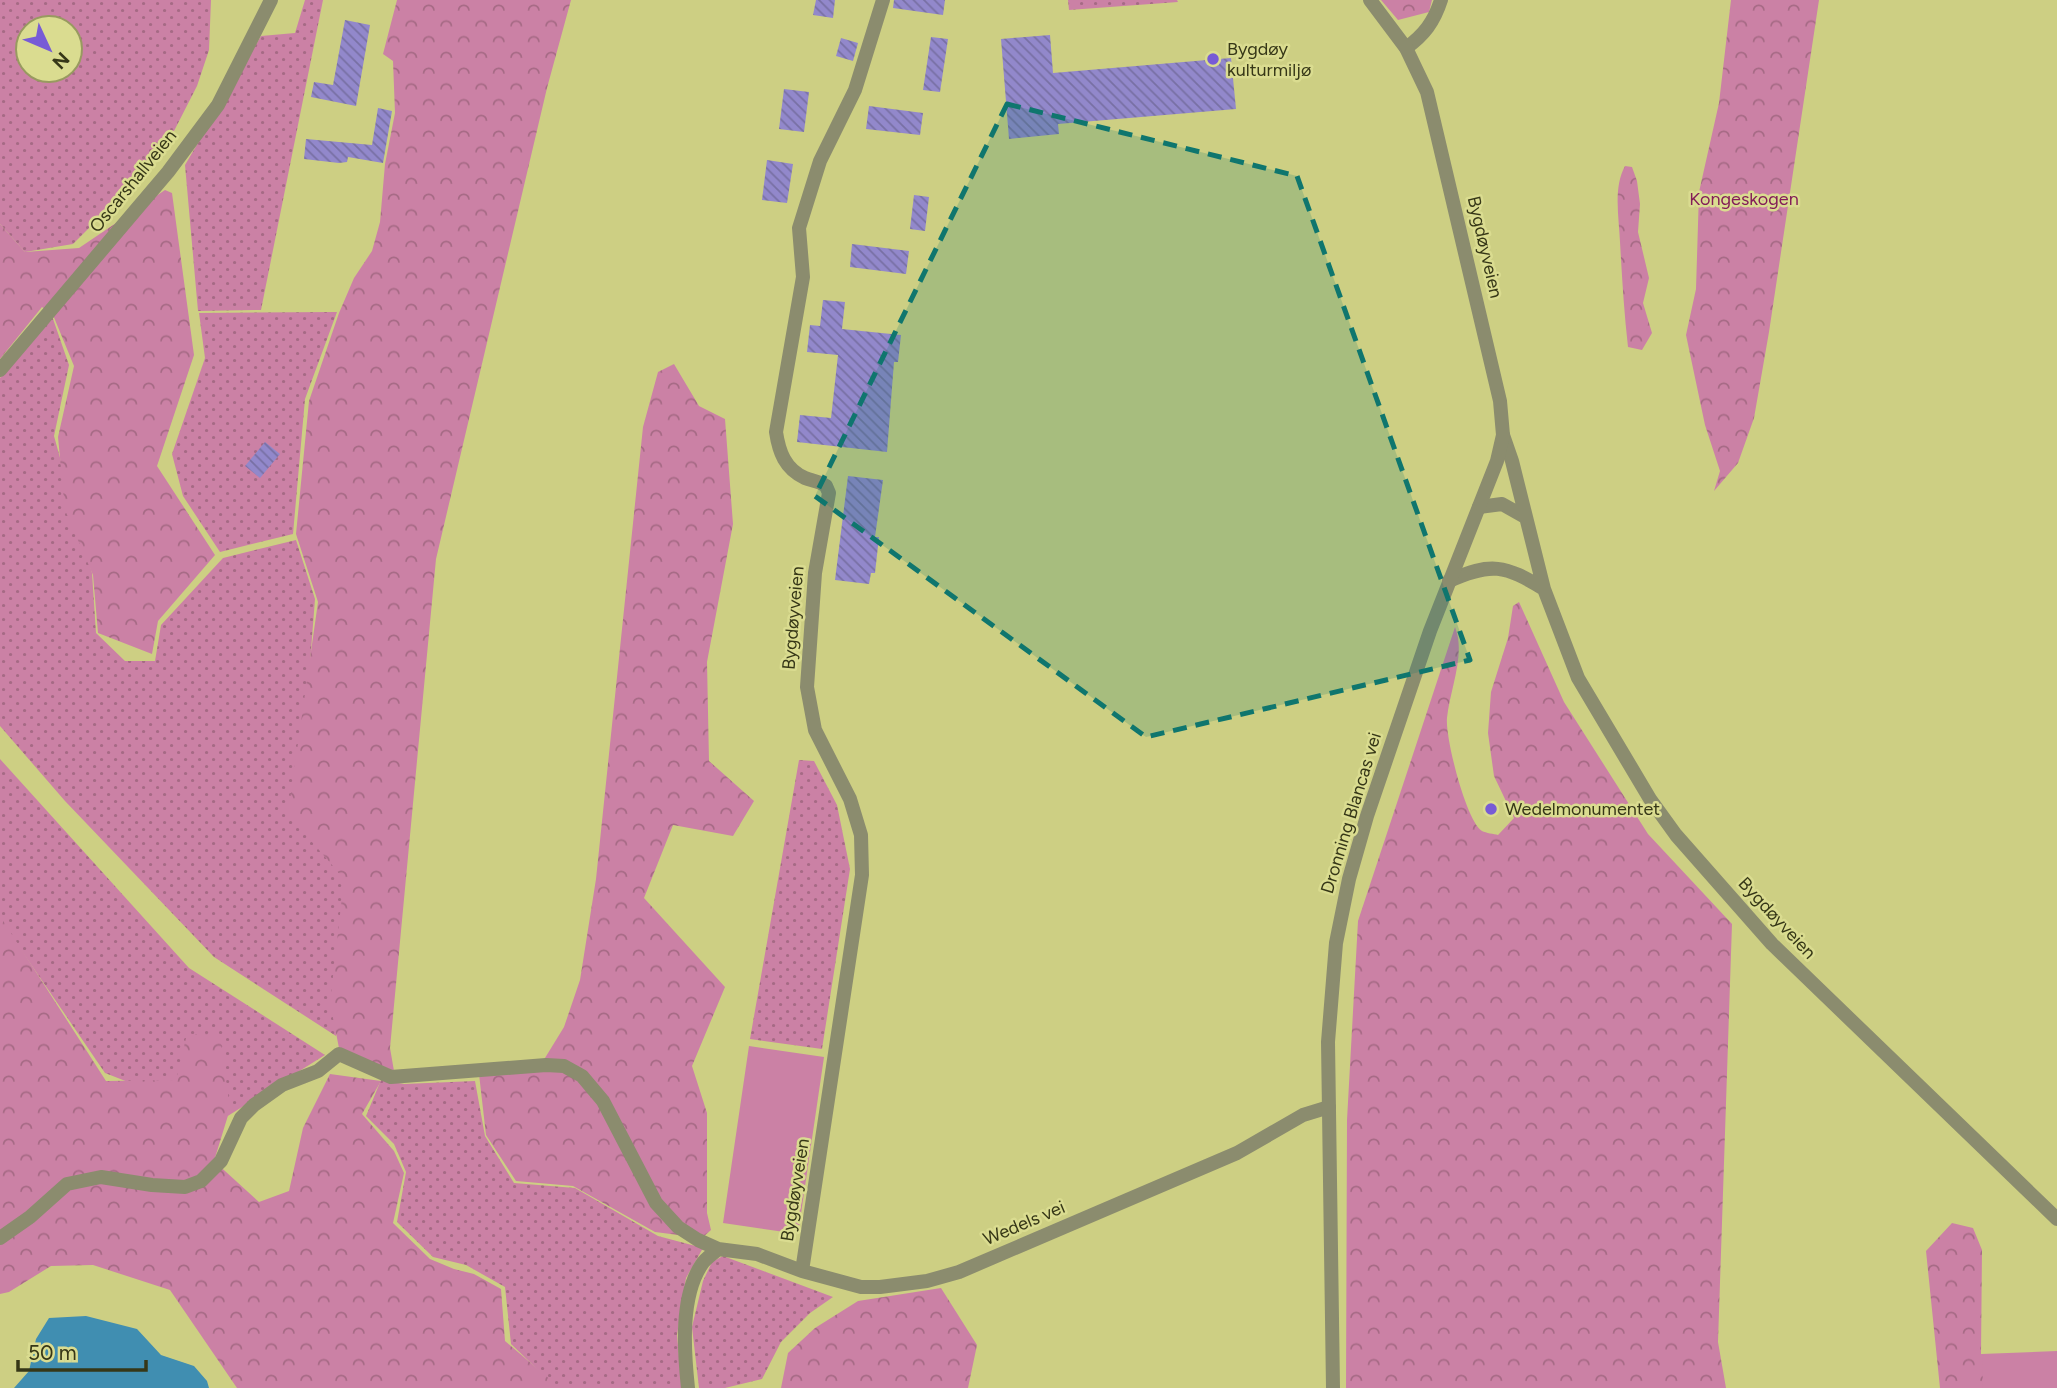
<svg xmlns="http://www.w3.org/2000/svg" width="2057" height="1388" font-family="Figtree,sans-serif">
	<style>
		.grass { fill: url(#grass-dots); fill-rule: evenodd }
		.forest { fill: url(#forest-crowns) }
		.pitch { fill: #cb81a5 }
		.water { fill: #408eb1 }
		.building { fill: url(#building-back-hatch) }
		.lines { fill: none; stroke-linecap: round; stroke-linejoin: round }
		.minor { stroke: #8b8c6e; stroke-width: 14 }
		.tertiary { stroke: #8b8c6e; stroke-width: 14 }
		.marked { fill: #0f766e; fill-opacity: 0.2; stroke: #0f766e; stroke-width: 5; stroke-dasharray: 14 9; stroke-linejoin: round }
		.poi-dot { fill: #775bd6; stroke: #dadc90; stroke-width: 2.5 }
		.labels { text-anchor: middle; stroke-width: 5; stroke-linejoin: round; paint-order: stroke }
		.poi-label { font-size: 18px; fill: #363717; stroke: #dadc90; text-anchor: start }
		.street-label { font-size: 18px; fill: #363717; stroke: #dadc90 }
		.park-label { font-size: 18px; fill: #831d58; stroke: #dadc90 }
	</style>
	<defs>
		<pattern id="grass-dots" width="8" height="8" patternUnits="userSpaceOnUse" patternTransform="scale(1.75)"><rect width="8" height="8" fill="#cb81a5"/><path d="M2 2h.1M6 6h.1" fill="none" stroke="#a66a85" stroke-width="1.8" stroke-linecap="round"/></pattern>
		<pattern id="forest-crowns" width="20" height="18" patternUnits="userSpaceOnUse" patternTransform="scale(1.75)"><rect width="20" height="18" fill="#cb81a5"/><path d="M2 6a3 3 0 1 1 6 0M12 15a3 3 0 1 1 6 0" fill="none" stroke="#a66a85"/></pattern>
		<pattern id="building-back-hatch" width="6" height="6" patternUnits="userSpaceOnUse" patternTransform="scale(1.75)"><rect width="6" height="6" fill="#9288cb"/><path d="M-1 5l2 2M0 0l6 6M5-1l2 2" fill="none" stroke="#7870a4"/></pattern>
	</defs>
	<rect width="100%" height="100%" fill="#cdcf83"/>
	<path class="grass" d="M0,0H211L209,50L197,86L174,131L141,176L73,244L25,252L0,224ZM28,28H70V70H28Z
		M305,0H323L261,310L198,311L185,165L261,36L295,33Z
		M1068,0H1177L1178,2L1069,10Z
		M337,312L305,399L293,534L220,552L183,496L172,454L205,358L199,313Z
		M52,316L69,365L54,436L92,573L96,633L125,661H155L161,625L223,558L296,540L315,599L299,805L348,879L336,1036L214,957L65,801L0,726V378Z
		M0,759L189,968L325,1055L223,1119L105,1073L0,919Z
		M799,760L814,761L837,805L850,869L822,1049L750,1039Z
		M381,1080L404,1084L475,1081L485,1136L514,1183L575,1188L658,1236L703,1248L686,1278L677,1335L682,1388H557L511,1344L505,1287L466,1265L433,1257L397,1222L406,1172L394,1144L366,1116Z
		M723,1256L833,1297L810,1313L781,1342L762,1379L725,1388H699L692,1327L703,1281L712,1262Z"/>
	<path class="forest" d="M397,0H571L547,88L436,559L390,1048L394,1071L339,1048L330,1003L344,879L288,814L318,602L296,534L309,401L339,313L354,278L372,251L380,222L385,164L395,113L393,61L383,54Z
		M1381,0H1432L1429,12L1398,20Z
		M1731,0H1819L1769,332L1754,418L1738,463L1714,491L1720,471L1705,425L1686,335L1696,289L1699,192L1719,103Z
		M1625,166L1632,167L1637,181L1640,204L1638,232L1649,278L1643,303L1652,333L1642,350L1628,347C1624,312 1622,277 1620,242C1619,217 1613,188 1625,166Z
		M165,190L172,193L194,355L157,466L215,555L158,621L152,654L98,633L93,575L65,510L58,437L74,366L53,315L42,307L0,359V224L25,252L79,248Z
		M674,364L699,406L725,419L733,524L707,662L709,761L754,801L733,836L673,825L644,898L725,987L692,1066L707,1113V1213L711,1230L702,1238L655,1232L573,1186L516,1181L486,1135L479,1074L537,1071L564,1027L580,980L596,879L643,427L658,372Z
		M1519,602L1564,702L1648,834L1732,924L1718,1342L1726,1388H1346L1347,1120L1358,921L1455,627C1466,654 1450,689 1447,718C1445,737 1466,821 1482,831C1486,833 1494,834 1498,835L1514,818L1494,776L1488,733L1491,692L1508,638L1513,606Z
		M0,916L106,1081L176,1080L187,1034L220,1035L230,1109L214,1161L259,1202L289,1191L303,1128L330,1074L381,1081L362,1114L394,1151L404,1173L393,1223L430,1259L454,1269L474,1274L501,1289L505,1341L560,1388H237L170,1290L93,1265L51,1266L9,1292L0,1294Z
		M1952,1223L1973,1228L1982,1250L1981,1354L2057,1351V1388H1940L1926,1251Z
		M941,1288L977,1345L968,1388H781L788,1353L815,1328L858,1301Z"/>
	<path class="pitch" d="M749,1046L824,1057L798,1234L723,1223Z
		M2057,1353V1388H1983L1982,1356Z"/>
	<path class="water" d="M86,1316L137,1329L161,1355L194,1366L207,1381L209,1388H14L29,1371L36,1339L49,1318Z"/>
	<path class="building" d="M816,0H835L833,18L813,15Z
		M894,0H945L943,15L893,8Z
		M345,20L370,25L356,106L311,97L314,82L333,85Z
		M1050,35L1053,73L1231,58L1236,109L1058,124L1059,134L1009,139L1001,39Z
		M931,37L948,39L940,92L923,90Z
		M841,38L858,43L853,61L836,56Z
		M784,89L809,92L804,132L779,129Z
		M869,106L923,113L920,135L866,129Z
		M378,108L392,111L383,163L348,157L347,162L339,163L304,159L306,139L372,145Z
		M767,160L793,164L787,203L762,200Z
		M914,195L929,197L925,231L910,229Z
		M852,244L909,251L906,274L850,267Z
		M823,300L845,302L842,329L901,335L898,362H894L887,452L797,442L800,415L831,418L838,355L807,352L810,325L820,326Z
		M265,442L280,454L260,478L245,466Z
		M848,476L883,480L875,537H879L875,573H871L869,584L835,580Z"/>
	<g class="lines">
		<path class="minor" d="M1406,48C1424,35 1434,22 1441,0
			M0,370L168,172L218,105L271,0
			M1503,435L1512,461L1544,589L1578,678L1650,799L1676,835L1772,944L2057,1219
			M1479,507L1502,504L1525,517
			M1449,581C1491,562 1505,565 1544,589
			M0,1238L30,1217L67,1184L101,1177L152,1185L185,1187L201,1181L221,1161L241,1118L254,1105L282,1085L318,1071L339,1054L391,1077L546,1065L564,1066L582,1076L603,1101L656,1203L678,1227L698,1240L718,1249L757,1254L802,1271L861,1287H880L927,1281L959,1272L1237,1153L1303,1115L1329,1107
			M802,1271L862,875L861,835L850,799L815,730L807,687L815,573L829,493L826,486C819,481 812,481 805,478C785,469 779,452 776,432L803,277L799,228L820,161L855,90L883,0
			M688,1388C684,1351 680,1296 702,1264C706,1258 713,1254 718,1249"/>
		<path class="tertiary" d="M1333,1388L1328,1042L1336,943L1349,879L1367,816L1430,631L1497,461L1503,435L1500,401L1427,92L1406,48L1370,0"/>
	</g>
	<path class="marked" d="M1007,104L1297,176L1470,660L1146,737L815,496Z"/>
	<g class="poi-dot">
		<circle cx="1213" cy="59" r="7"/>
		<circle cx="1491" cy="809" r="7"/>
	</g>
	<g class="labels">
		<g class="poi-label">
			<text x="1227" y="55">Bygdøy<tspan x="1227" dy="21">kulturmiljø</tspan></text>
			<text x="1505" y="815">Wedelmonumentet</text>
		</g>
		<g class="street-label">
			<text transform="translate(133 181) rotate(-51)" y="6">Oscarshallveien</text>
			<text transform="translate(1485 247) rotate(77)" y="6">Bygdøyveien</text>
			<text transform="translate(793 618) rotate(-85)" y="6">Bygdøyveien</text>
			<text transform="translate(1351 813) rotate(-73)" y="6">Dronning Blancas vei</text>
			<text transform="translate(1777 918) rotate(47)" y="6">Bygdøyveien</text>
			<text transform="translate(795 1190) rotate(-81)" y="6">Bygdøyveien</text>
			<text transform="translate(1024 1223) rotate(-23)" y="6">Wedels vei</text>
		</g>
		<g class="park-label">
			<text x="1744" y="205">Kongeskogen</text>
		</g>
	</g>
	<g transform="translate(49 49) rotate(134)"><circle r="33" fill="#dadc90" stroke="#989a60" stroke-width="2"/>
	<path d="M0-5L12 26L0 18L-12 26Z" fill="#775bd6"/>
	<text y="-10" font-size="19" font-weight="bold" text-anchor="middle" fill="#363717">N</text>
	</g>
	<path d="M18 1360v10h128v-10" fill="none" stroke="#363717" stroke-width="3.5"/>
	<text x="28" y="1360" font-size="21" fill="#363717" stroke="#dadc90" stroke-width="5" paint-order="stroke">50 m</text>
</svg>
